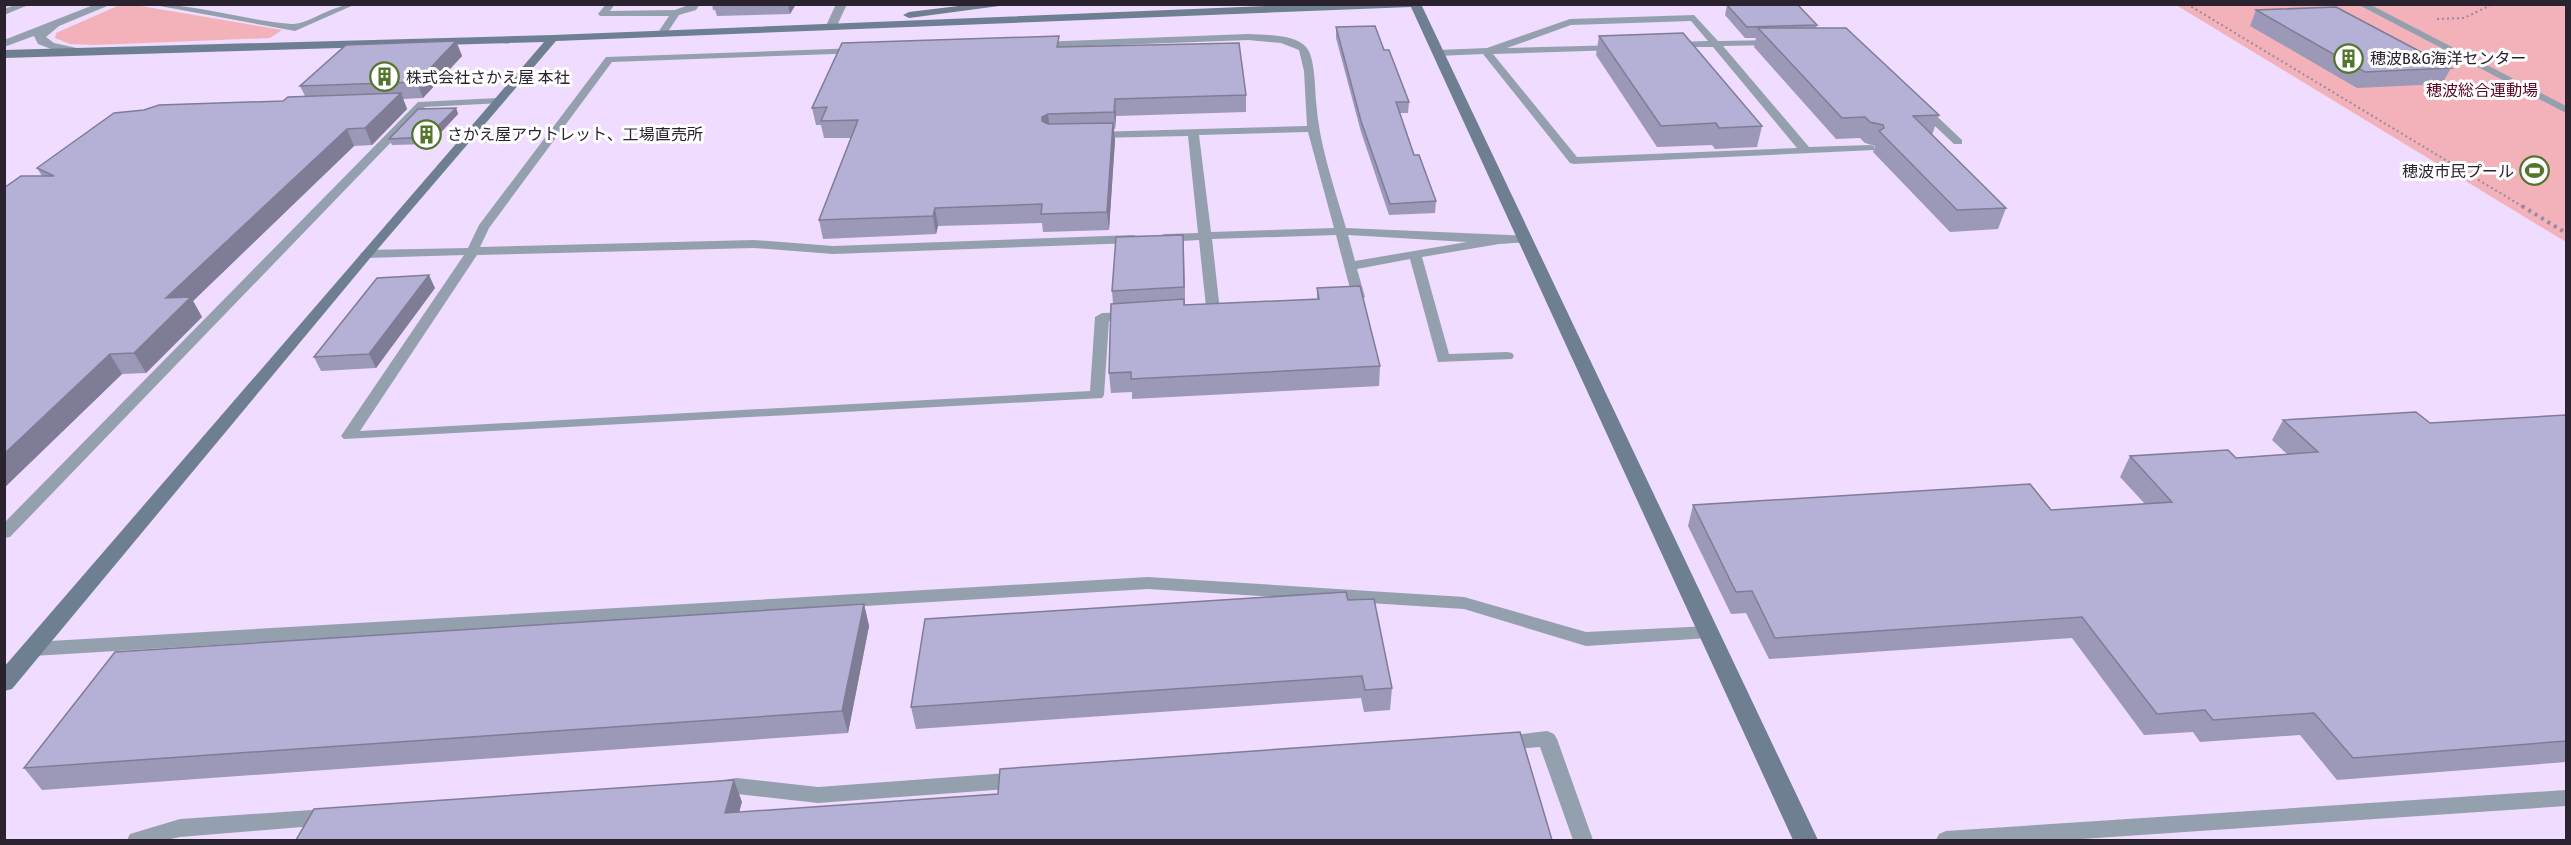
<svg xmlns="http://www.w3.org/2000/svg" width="2571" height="845" font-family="'Fira Sans Condensed','Noto Sans JP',sans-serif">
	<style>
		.green { fill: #f3b2ba }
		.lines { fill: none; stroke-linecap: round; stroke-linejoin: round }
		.path-far1 { stroke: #9789a2; stroke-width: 2; stroke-dasharray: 2 3; stroke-linecap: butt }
		.path { stroke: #9789a2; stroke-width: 4; stroke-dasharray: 3 4.5; stroke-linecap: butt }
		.lane { fill: #94a0ad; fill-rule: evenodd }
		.street { fill: #94a0ad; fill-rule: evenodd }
		.secondary { fill: #6d7f91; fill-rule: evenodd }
		.wall { fill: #9c98b8 }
		.shaded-wall { fill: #7f7c96 }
		.building { fill: #b5b1d6; stroke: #7f7c96; stroke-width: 1.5 }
		.labels { text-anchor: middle; stroke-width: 6; stroke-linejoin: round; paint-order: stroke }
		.far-poi-label { font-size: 16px; fill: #2a222f; stroke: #fff; text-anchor: start }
		.far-park-label { font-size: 16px; fill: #5b0521; stroke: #fff }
	</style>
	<rect width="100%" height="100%" fill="#efdcff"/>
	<path class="green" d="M122,4L135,5L282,30L270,38L95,45L70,44L55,38L56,33Z
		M2176,5H2566V242Z"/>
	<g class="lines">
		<path class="path-far1" d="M2187,4L2525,208
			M2437,19L2464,18L2493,4"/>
		<path class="path" d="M2522,206L2566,233"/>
		<path class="lane" d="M17,4H31L4,15V9Z
			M606,4H615L610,11L675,10L691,4H700L696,10L679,15L665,36L662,37L657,34L669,16H600L598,14Z
			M2357,4H2369L2566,106V113Z
			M1694,15L1718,41L1777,40V44L1774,45L1723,46L1809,147L1870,145L1874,146V150L1574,164L1570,163L1483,54L1438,56L1433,53L1438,50L1487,48L1570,19ZM1691,21L1708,41L1675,42L1672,43V47H1713L1797,148L1577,157L1493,54L1618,50L1621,49V45L1507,48L1571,25Z
			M1248,34C1264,35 1294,34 1306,47C1315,56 1315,89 1316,101C1319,145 1334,186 1346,228L1529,236V242L1499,244L1422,257L1449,354L1507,352L1512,353L1514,356L1512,359L1438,362L1410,259L1357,269L1365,297L1358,301L1353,300L1336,235L1212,239L1220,311L1213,315L1194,314L1192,311L1194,308L1206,307L1199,240L1164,242L1158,238L1164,234L1198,233L1188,136L1094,138L1089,135L1094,132L1307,126L1304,71L1299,50L1281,43L1248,40L1038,48L1033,45L1038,42ZM1308,132L1334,228L1211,232L1199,135ZM1348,235L1467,242L1355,261Z
			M859,48L864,51L862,53L612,62L489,228L480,247L754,240L833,246L1134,235L1140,239L1134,243L833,254L754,248L477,255L360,431L1090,391L1095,317L1102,313L1135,312L1137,315L1135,318L1109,321L1104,395L1102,398L344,439L341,436L464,255L366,258L360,254L366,250L468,248L479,225L606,57Z
			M498,98L502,99V103L425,107L10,537L4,538V523L418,102Z
			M1919,107H1927L1962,140V144H1954L1919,111Z
			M1148,577L1464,597L1586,632L1709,626L1715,627L1718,632L1715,637L1709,638L1586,646L1464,609L1148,589L33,656L27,654L24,649L27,644L33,642Z
			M1547,731L1554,734L1557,739L1593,840H1573L1540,747L1505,750L1498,747L1495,742L1498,737Z
			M1020,772L1027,774L1030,780L1027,786L1020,788L818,803L737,794L715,796L708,794L705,788L708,782L737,778L818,787Z
			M2566,790V806L2067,840H1936L1939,834L1946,831Z
			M326,809L333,811L336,817L333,823L326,825L180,837L166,840H127L130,834L180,819Z"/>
		<path class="street" d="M96,4H112L59,26L46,37L54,43L86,50V54L51,49L38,44L34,36L4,47V40Z
			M149,4C197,4 243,20 291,24C308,25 332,4 356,4L295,31Z
			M836,4H847L835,30H827L825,28Z"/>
		<path class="secondary" d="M975,4H1014L909,18L903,15L909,12Z
			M1318,4H1421L1818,840H1793L1411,7L556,41L371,257L12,689L4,691V667L544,42L4,58V50L553,35Z"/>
	</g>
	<path class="wall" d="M712,4H796L790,14L717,16L715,10H713Z
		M1727,5L1817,25L1816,28L1939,115L1932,135L2006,208L1998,229L1950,232L1873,152L1875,146L1865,143L1860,138L1836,139L1754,47L1756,38H1745L1725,15Z
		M2256,10L2451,68L2442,84L2357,88L2250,26Z
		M1336,27L1384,50L1409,102L1408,113H1400L1414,155L1436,201L1435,213L1389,215L1361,132L1336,38Z
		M1599,36L1762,126L1757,147L1715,149L1712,145L1657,147L1596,55Z
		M456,41L462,56L423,98L403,99L407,109L372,145L354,146L193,301L202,317L146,373L122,374L4,488V184L6,187L42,176L37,168L305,96L300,86Z
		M1060,47L1246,95V112L1116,116L1115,129H1114L1115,140L1109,230L1043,232L1042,223L938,226L936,234L823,239L819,220L851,138H824L821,125H816L812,108Z
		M456,108L458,114L430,144L392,145L389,139Z
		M1183,235L1185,305L1317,299V288L1380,366L1379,386L1132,399V392L1111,393L1109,373L1113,304L1112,291Z
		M435,288L376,368L321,371L314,357Z
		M2566,415V762L2337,780L2300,735L2200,742L2193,732L2144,735L2072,638L1769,659L1746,613L1731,614L1688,526L1693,505L2051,510L2145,504L2120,477L2130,456L2236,458L2287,454L2272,440L2283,420L2430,423Z
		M1348,600L1392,688L1390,710L1364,712L1361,698L916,729L911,707Z
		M864,604L869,626L848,733L42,790L24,768Z"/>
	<path class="shaded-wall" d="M4,4H11L4,8Z
		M788,4H796L790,14Z
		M456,41L462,56L423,98L417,82Z
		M401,93L407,109L372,145L365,128Z
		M1115,99L1116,116L1115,129L1114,112Z
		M456,108L458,114L430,144L427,137Z
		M1048,114L1050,131L1042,121V117Z
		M1113,123L1115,140L1109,230L1107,212Z
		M347,129L354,146L193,301L202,317L146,373L134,353L166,298Z
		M935,208L938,226L936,234L933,216Z
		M1183,235L1184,254L1185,306L1184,287Z
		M429,275L435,288L376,368L369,354Z
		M110,354L122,374L4,488V454Z
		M864,604L869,626L848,733L842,711Z
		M734,780L742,802L733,835L725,813Z"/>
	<path class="building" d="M1797,4L1817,25L1747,27L1727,5Z
		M2336,7L2451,68L2365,72L2256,10Z
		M1375,26L1384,50H1389L1409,102H1396L1414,155H1419L1436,201L1390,204L1361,121L1336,27Z
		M1758,28H1846L1939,115L1913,116L2006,208L1957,210L1879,131L1884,128L1883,125L1870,122L1865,117L1842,118Z
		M1683,33L1762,126L1719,128L1716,123L1661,126L1599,36Z
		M1059,36L1057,47L1239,43L1246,95L1115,99L1114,112L1048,114L1042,117V121L1048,124L1113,123L1107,212L1041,214L1042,204L935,208L933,216L819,220L858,120L821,121L827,107L812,108L842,43Z
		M456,41L417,82L300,86L346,45Z
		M401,93L365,128L347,129L166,298L191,297L134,353L110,354L4,454V188L21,176H54L37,168L114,113L144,110L159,105L283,101L288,97Z
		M456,108L427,137L389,139L418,109Z
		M1183,235L1184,287L1112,291L1116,237Z
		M429,275L369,354L314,357L377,278Z
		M1360,286L1380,366L1131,379V372L1109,373L1111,304L1184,299V305L1319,299L1317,288Z
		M2416,412L2430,423L2566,415V741L2353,758L2314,713L2213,720L2205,710L2157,714L2082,617L1775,638L1752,591L1736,592L1693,505L2030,484L2051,510L2172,502L2130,456L2228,450L2236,458L2318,452L2283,420Z
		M1346,592L1348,600L1374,599L1392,688L1365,690L1362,676L911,707L925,619Z
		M864,604L842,711L24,768L115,652Z
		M1520,732L1552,840H296L314,809L734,780L725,813L998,794L1000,769Z"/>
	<defs>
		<symbol id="building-ring" viewBox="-11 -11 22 22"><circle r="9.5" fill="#fff" stroke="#54752d" stroke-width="1.5"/><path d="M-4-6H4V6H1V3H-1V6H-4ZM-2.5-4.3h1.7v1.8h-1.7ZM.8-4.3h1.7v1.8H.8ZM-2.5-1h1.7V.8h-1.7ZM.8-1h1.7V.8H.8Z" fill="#54752d"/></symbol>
		<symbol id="stadium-ring" viewBox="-11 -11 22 22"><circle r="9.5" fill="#fff" stroke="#54752d" stroke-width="1.5"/><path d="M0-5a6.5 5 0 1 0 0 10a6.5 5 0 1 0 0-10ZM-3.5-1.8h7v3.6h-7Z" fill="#54752d"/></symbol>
	</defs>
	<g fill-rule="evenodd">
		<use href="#building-ring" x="2332" y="42" width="33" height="33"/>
		<use href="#building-ring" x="368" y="60" width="33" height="33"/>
		<use href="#building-ring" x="410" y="118" width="33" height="33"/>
		<use href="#stadium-ring" x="2518" y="154" width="33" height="33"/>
	</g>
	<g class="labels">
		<g class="far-poi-label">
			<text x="2370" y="64">穂波B&amp;G海洋センター</text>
			<text x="406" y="83">株式会社さかえ屋 本社</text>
			<text x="447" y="140">さかえ屋アウトレット、工場直売所</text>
			<text x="2514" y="177" text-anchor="end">穂波市民プール</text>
		</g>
		<g class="far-park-label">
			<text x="2482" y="96">穂波総合運動場</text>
		</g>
	</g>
	<rect width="2571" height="845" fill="none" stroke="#2a222f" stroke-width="12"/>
</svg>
